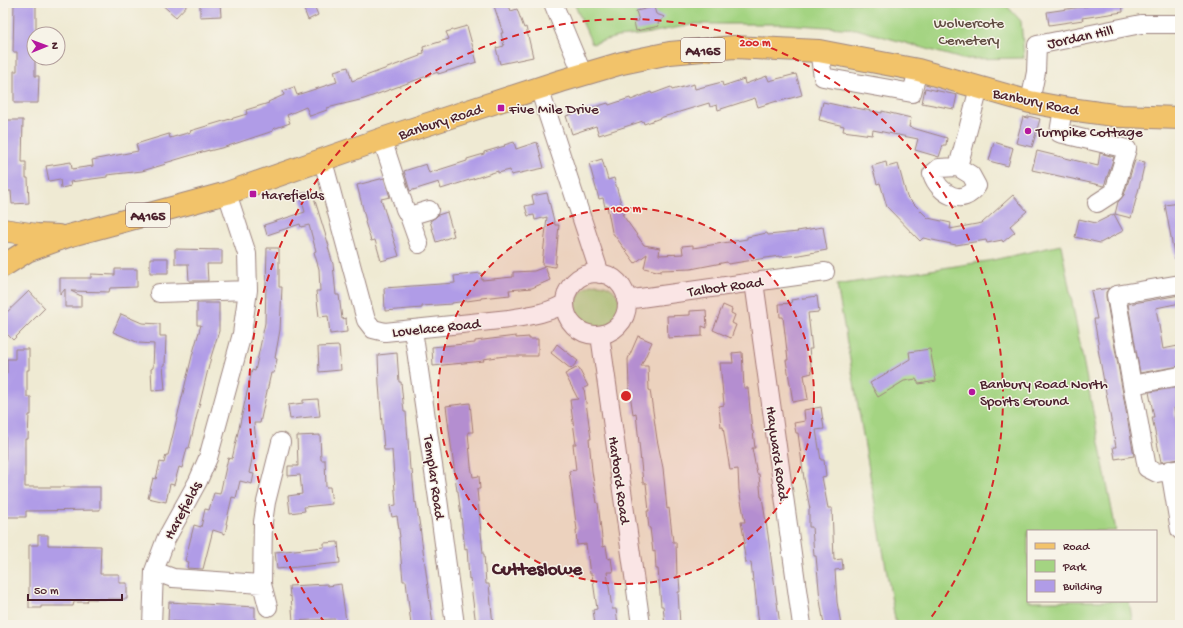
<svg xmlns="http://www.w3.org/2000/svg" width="1183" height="628" font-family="'Gochi Hand',sans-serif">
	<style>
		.green { fill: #a4d482; stroke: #777a56 }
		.building { fill: #b09ce7 }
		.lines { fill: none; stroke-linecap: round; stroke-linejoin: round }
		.minor-casing { stroke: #9c847f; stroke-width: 20 }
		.major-casing { stroke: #9c847f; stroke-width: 24 }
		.minor { stroke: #fff; stroke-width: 18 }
		.major { stroke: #f2c36a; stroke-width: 22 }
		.ring { fill: none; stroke: #d62828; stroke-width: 2; stroke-dasharray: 7 5 }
		.poi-dot { fill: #b5179e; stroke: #f7f3e8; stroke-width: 1.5 }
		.labels { text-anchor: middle; stroke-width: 3; stroke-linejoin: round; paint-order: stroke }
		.shield { fill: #f7f3e8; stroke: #7e5f64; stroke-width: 1 }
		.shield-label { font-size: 14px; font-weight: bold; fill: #4a1f2b }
		.park-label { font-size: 15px; fill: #604c41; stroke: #f7f3e8 }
		.street-label { font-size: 15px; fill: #4a1f2b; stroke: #f7f3e8 }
		.poi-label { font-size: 15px; fill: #4a1f2b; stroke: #f7f3e8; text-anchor: start }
		.district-label { font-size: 19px; font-weight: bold; fill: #4a1f2b; stroke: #f7f3e8 }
		.centre { fill: #d62828; stroke: #f7f3e8; stroke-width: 2 }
		.ring-label { font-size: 12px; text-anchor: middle; font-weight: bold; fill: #d62828; stroke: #f7f3e8; stroke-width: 3; stroke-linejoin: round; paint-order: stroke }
	</style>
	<rect width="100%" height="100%" fill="#f7f3e8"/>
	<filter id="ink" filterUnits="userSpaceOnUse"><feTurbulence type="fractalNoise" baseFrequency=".025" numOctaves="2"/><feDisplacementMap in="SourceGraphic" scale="8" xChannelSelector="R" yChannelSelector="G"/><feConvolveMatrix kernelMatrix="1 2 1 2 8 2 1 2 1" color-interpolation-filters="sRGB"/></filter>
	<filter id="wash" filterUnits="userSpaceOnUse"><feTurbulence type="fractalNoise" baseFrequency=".012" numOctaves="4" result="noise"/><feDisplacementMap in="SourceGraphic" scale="16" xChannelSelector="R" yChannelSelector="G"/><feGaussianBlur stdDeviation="0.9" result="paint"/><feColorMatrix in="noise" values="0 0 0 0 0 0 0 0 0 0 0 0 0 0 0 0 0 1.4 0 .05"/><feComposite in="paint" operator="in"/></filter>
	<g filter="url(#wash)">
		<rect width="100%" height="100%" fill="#efead3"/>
		<path class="green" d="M574,3H1004L1021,21L1024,58L962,59L856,29L783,24H696L639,35L617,37L592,44Z
			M1061,245L1116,531H1028V601H1129L1133,625H896L837,285L993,260Z
			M576 306a22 22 0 1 1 44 0a22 22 0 1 1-44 0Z"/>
		<g id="blocks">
			<path class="building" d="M14,3H36V34H34V58H35V76H39L38,103H14V71H17V52H13Z
				M160,3H189L176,17Z
				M200,3H220L221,16L200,17Z
				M311,3H313L318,15L308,20L303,7Z
				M493,3H508L511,11L517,9L524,28L526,27L533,57L500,64L496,48L504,46L501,33H503Z
				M1088,3H1122L1123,12L1082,18L1083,20L1049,25L1047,12L1088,6Z
				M654,7L656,14L665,17L658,23L659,26L636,31L634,22L639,21L636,11Z
				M467,26L477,62L438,74V72L364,99L327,108V110L310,116L306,107L287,115L290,123L273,129V131L225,147L209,151V150L165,163L166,164L142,171L107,175V177L70,182L71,186L61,188L60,179L49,181L46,166L71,162L72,169L93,166L92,160L138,151L136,144L169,134L170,138L191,132L190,131L247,114L246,110L269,103L268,102L284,95L283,91L294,87L297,95L337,82L334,71L348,67L352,81L420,56V54L424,53L423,47L449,39L446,32Z
				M796,74L802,95L777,102V101L758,107L755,98L718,110L717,105L710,107L709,103L663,117L644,124L643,121L599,135L596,126L572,134L566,116L608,103L609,105L630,98L631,100L651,92L652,94L671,87L672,90L694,84L695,89L722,82L723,86L744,79L745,84L767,76L769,81Z
				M925,88L957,95L954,109L922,103Z
				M823,102L846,107V106L882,113V111L911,118L909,127L947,138L946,145H943L939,157L915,150L918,139L873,130L872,135L843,131L844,126L819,120Z
				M1028,116L1040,119L1032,147L1016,143L1023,117L1028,118Z
				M3,120H23L22,162H26V178H28L29,203L12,204L11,191H6L5,176H4V155H3Z
				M514,142L516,149L537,142L544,168L511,175L510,170L498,173V171L441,189L439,182L410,191L404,171L426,164L429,173L467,161V159L484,154V152L505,146L504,145Z
				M994,142L1013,148L1008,166L989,161Z
				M1037,151L1098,166L1100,153L1114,157L1104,186L1032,170Z
				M602,159L608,180L614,178L624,214H622L644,245L660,248L659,255L683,254L682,246L693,245V248L747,239V237L767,233L768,235L798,232L797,231L823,227L827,250L799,255L779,257V256L728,264L727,262L691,269L661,270V272L644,268L647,254L635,263L612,232L607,206L605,207L603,198L599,199L589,163Z
				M1135,160L1145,162L1139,188L1131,218L1115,214L1118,202L1124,195Z
				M886,162L887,167L898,164L907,197L928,218L951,223L950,229L982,223L1013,195L1027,211L1010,226L1015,232L1003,242L1002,240L987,243L986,240L956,245L923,238L920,241L887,207L880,183L877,184L872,166Z
				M384,178L390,197L381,199L399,256L381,261L375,240L371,241L365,222L366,221L357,185Z
				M312,191L329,246L328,247L333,264L336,295H339L342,319L346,318L347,332L330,334L328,316L319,317L316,291H320L319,269L314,252L316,251L309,225L301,227L300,224L267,235L264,225L305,212L300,194Z
				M547,193L555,225H559L555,267L542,265L547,217L535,220L534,215L528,216L525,206L534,204L532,196Z
				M1180,203V258L1175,259L1165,205Z
				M447,212L454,236L436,242L430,221L436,217L438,215Z
				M1114,214L1123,231L1100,243L1075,237L1079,219L1096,223Z
				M267,248H279V287H282L280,330L275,358L277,359L274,373H271L260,423H254L256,441L249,473L254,474L252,484L240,481L236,498L232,497L226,524H227L225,534L213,530L203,569L187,568L189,562L185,561L194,525L201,527L205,509L209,510L214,493L220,494L228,458L232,459L252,370L255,371L265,323Z
				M175,249L222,250V264H207L208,281H189L188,264H175Z
				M150,258H168V273H150Z
				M545,267L550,280L532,288L509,290L510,295L481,298V299L452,303V304L422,306V308L385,311L384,288L455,283L454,276L481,273L482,280L513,277V272L534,271Z
				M115,269H137V287L110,288L109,292L71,291L81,296V307H65V289L60,295V278H91V274L115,275Z
				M1109,288L1106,292V297L1134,456L1115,459L1113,447H1116L1098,349L1099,348L1094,319H1097L1091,291Z
				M29,291L45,308L13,340L3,330V316Z
				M1180,295V303L1156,308L1163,349L1178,346L1180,366L1140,373L1128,304Z
				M817,296L819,312L808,313L812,349H809L812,373L804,375L808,399L793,402L786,360H788L783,317H780L779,304L792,303L791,300Z
				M197,303H219V331L211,357L189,448H187L182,468L179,467L174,485L170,484L166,502L148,498L153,478L156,479L160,462L164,463L166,455H168L192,356L201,325H197Z
				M723,305L732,309L731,313L735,315L732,323L736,325L731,338L713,330Z
				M706,310L707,328L702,326V336L668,338L667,316L690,315V311Z
				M121,314L142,323L160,324V336H166L165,365H163L165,390L152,391L151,369L153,368L154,344L139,343L113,332Z
				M516,336V338L529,337V339H538V356H505L483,359L484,361L433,366L432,347L475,343V341Z
				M638,336L652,342L641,366H648L649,390H650L657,439L663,468L667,509L669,508L673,542H676L677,577H679L680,592H678L680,625H665L663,606H661L658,569H656L655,551L653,552L650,528H649L647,511H649L646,483H643L636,413L633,414L629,387L628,359Z
				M557,344L578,361L571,369L551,353Z
				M339,346L341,370L319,372L318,347Z
				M15,349H29V370H27V397H31V415H29L28,439H25V487H100V510L26,511V517H6L5,374H7V359H15Z
				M930,349L936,381L919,384L916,379L904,381L878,397L870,383L910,359L909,352Z
				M742,352L744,388H748L752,431H753L755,448H752L757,474H759L761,497H762L768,535L780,625H759L754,581H753L751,562L746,563L743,544L745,543L741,522H745L739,490L738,469L730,470L723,427H721L719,406L724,405L720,363H733L732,353Z
				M397,353L399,382H401L404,412H406L410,469H412L415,503L416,502L420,527L433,625H411L406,581H403L399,537H400L397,516L392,517L390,506L396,505L392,450H384L379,384L378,355Z
				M578,367L588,386L584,388L591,439H589L592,471L597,503H598L603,547L606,546L608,559L611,558L613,572H607L612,609H616L618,625H595L593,610L597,609L592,574H590L586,544L577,545L576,530H577L569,471L576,470L573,444H576L570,400L578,399L565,374Z
				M1180,387V407L1174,408L1178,434L1177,435L1180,449V459L1161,462L1152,417H1154L1149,392Z
				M318,399L320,416L290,419L288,405L303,403V400Z
				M470,403L473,432H468L471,466L473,477L479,476L480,489H477L483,554H484L486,584H489L493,625H476L470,578L469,579L467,548L465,549L458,491H457L446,406Z
				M821,407L824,429L816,430L821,460H824L826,476L822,477L828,508H832L834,560L842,559L843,569L835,570L837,602L841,625H824L820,600L816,556H814L812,527H809V509H810L804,479L798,433H796L794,423L805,421L804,410Z
				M320,435L321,460H325L326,487H330L332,504L304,507L305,511L290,513L288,496L302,494L300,475L288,476V466H298L297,436Z
				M38,535H48V545L101,546L100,574H119V583H127V599H88L87,602H74L73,606H41V608H29V545H38Z
				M338,542L340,563L277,569L275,552L324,547V543Z
				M327,584L328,586L341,584L346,621H335V619L293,621L291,596L290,597L289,586Z
				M169,602L255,607V625H227L168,621Z"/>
		</g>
	</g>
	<g filter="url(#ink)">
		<use href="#blocks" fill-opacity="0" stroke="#9c847f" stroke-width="1"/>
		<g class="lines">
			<defs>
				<path id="minor" d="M553,3L583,75
					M819,51L823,77L912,93L918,70
					M539,88L600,274
					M1030,102L1036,72L1037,45L1141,24H1180
					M1063,108L1059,133L1127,149L1114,192L1097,203
					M382,139L405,209L409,216L419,244
					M958,167L939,168L932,174C939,194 963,208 977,186L971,175L958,167L979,88
					M326,172L366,320L373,329L385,332L509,319C527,316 550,313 565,303
					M409,216L429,210
					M565 304a31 31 0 1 1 62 0a31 31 0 1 1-62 0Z
					M754,282L802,625
					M1180,284L1116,295L1132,385L1180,376
					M159,293L248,290
					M626,300L825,272
					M413,330L438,499L455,625
					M600,335L641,625
					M1132,385L1147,468L1157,473L1180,469
					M1170,470L1180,530
					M154,571L173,578L262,584
					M268,607L262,584L263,522L266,502L281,442
					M152,625L154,571L166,539L198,481L208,458L242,334L248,290L247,254L227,193"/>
				<path id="major" d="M3,230L37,235L58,236
					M3,266L27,251L68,236L227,193L382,139L561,81L622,63L670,53L734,47L819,51L918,70L1030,102L1063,108L1120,116L1180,118"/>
			</defs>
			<use href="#minor" class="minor-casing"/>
			<use href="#major" class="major-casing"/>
			<use href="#minor" class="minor"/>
			<use href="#major" class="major"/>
		</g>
	</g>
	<circle cx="626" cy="396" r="188" fill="#d62828" fill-opacity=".12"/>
	<g class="ring">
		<circle cx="626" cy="396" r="188"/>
		<path d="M325 623A377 377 0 1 1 927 623"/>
	</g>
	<g class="poi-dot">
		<rect x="497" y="104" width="8" height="8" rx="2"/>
		<circle cx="1028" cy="131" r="4"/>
		<rect x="249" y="190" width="8" height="8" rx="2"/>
		<circle cx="972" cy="392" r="4"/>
	</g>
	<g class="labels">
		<g class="shield">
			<rect x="681" y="38" width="44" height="24" rx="3"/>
			<rect x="126" y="203" width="44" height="24" rx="3"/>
		</g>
		<g class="shield-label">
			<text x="703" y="55">A4165</text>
			<text x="148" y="220">A4165</text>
		</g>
		<g class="park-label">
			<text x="969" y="27">Wolvercote<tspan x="969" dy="17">Cemetery</tspan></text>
		</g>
		<g class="street-label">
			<text transform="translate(1080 36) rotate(-12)" y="5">Jordan Hill</text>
			<text transform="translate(1036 101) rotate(12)" y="5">Banbury Road</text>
			<text transform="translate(440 121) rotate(-18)" y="5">Banbury Road</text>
			<text transform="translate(725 286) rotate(-8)" y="5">Talbot Road</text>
			<text transform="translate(436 327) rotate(-6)" y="5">Lovelace Road</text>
			<text transform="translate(778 453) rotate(82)" y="5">Hayward Road</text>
			<text transform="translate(435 477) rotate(82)" y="5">Templar Road</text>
			<text transform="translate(620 480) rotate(82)" y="5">Harbord Road</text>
			<text transform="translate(182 510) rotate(-62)" y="5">Harefields</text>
		</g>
		<g class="poi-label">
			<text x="509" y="113">Five Mile Drive</text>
			<text x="1036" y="136">Turnpike Cottage</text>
			<text x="261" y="199">Harefields</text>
			<text x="980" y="388">Banbury Road North<tspan x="980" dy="17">Sports Ground</tspan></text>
		</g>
		<g class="district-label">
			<text x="537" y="574">Cutteslowe</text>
		</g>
	</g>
	<circle cx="626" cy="396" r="6" class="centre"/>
	<g class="ring-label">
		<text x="755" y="46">200 m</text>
		<text x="626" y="212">100 m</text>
	</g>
	<rect width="1183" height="628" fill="none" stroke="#f7f3e8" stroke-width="16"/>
	<rect x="1027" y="530" width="130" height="72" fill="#f7f3e8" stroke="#b29e9c"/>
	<rect x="1035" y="543" width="20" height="6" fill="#f2c36a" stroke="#b29e9c"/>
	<text x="1063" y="550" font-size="12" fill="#4a1f2b">Road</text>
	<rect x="1035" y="560" width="20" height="12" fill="#a4d482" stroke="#b29e9c"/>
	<text x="1063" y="570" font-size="12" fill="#4a1f2b">Park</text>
	<rect x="1035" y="580" width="20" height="12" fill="#b09ce7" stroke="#b29e9c"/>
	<text x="1063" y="590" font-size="12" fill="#4a1f2b">Building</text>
	<g transform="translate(46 46) rotate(89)"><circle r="19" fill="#f7f3e8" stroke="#b29e9c"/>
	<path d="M0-3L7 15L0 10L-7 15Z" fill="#b5179e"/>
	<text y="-6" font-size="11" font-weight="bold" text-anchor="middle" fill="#4a1f2b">N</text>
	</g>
	<path d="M28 594v6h94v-6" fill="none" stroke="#4a1f2b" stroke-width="2"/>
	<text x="34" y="594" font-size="12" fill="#4a1f2b" stroke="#f7f3e8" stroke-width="3" paint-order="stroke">50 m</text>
</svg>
